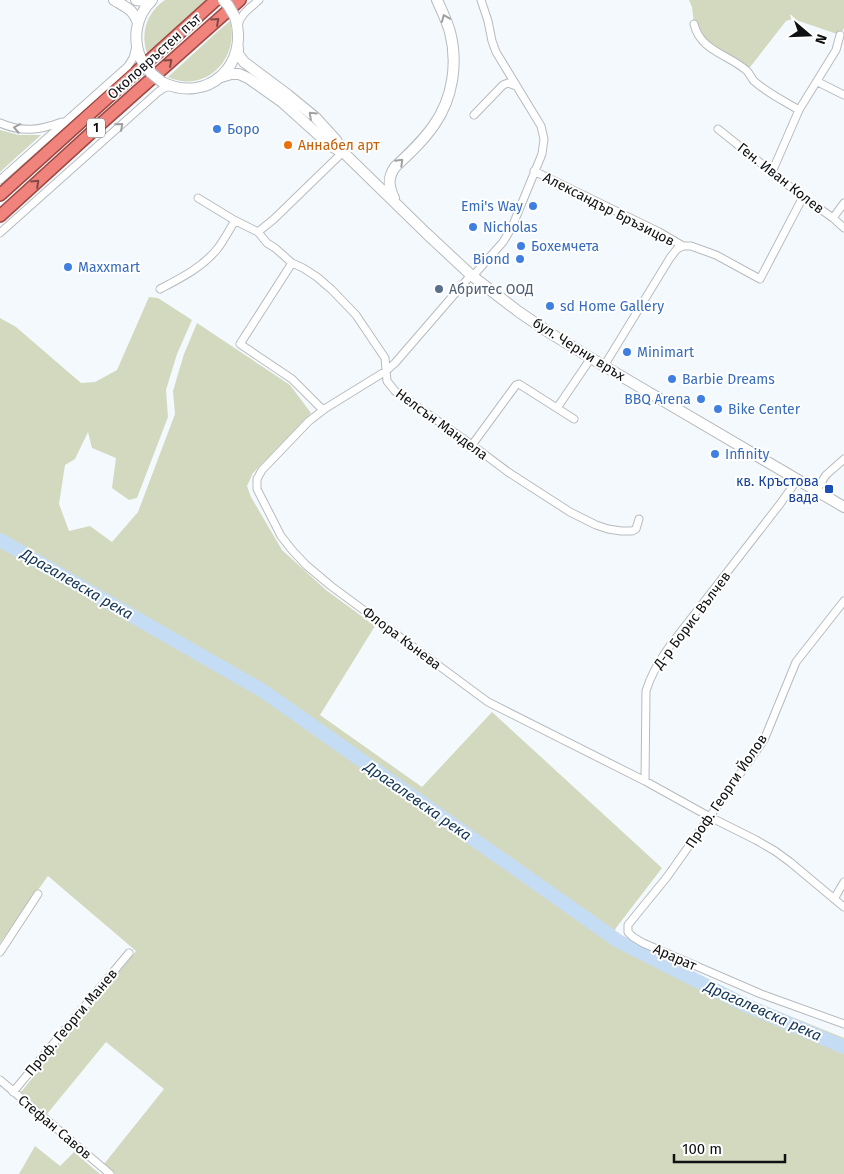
<svg xmlns="http://www.w3.org/2000/svg" width="844" height="1174" font-family="'Fira Sans',sans-serif">
	<style>
		.green { fill: #d3d9bf }
		.lines { fill: none; stroke-linecap: round; stroke-linejoin: round }
		.river { stroke: #c5dcf5; stroke-width: 14 }
		.minor-casing { stroke: #b7bbbf; stroke-width: 9 }
		.secondary-casing { stroke: #b7bbbf; stroke-width: 12 }
		.trunk-casing { stroke: #9f4841; stroke-width: 14 }
		.minor { stroke: #fff; stroke-width: 7 }
		.secondary { stroke: #fff; stroke-width: 10 }
		.trunk { stroke: #f0847c; stroke-width: 11 }
		.secondary-bridge-casing { stroke: #b7bbbf; stroke-width: 12; stroke-linecap: butt }
		.secondary-bridge { stroke: #fff; stroke-width: 10 }
		.oneway { stroke: #9fa0a0 }
		.oneway2 { stroke: #804a47 }
		.shop-dot { fill: #3f7fe0; stroke: #fff; stroke-width: 2 }
		.food-dot { fill: #e8710a; stroke: #fff; stroke-width: 2 }
		.service-dot { fill: #5c6f8a; stroke: #fff; stroke-width: 2 }
		.transit-dot { fill: #1a4fb4; stroke: #fff; stroke-width: 2 }
		.labels { text-anchor: middle; stroke-width: 4; stroke-linejoin: round; paint-order: stroke }
		.shield { fill: #fff; stroke: #575859; stroke-width: 1 }
		.shield-label { font-size: 12px; font-weight: bold; fill: #0f1112 }
		.street-label { font-size: 14px; fill: #0f1112; stroke: #fff }
		.shop-label { font-size: 14px; fill: #366cbe; stroke: #fff; text-anchor: start }
		.food-label { font-size: 14px; fill: #c56008; stroke: #fff; text-anchor: start }
		.service-label { font-size: 14px; fill: #4e5e75; stroke: #fff; text-anchor: start }
		.transit-label { font-size: 14px; fill: #164399; stroke: #fff; text-anchor: end }
		.water-label { font-size: 15px; font-style: italic; fill: #133658; stroke: #fff }
	</style>
	<rect width="100%" height="100%" fill="#f4f9fd"/>
	<path class="green" d="M165,0H207L147,53C140,33 147,12 165,0Z
		M689,0H844V28L840,35L793,19L786,21L747,71L708,46L694,24L692,7Z
		M230,21C240,59 205,94 168,77L217,32Z
		M0,130L19,135H41L0,172Z
		M149,297L158,298L192,320L177,354L166,390L168,417L137,498L129,500L112,488L116,458L92,448L88,432L75,459L65,465L59,504L69,531L90,526L112,542L138,512L175,414L173,391L184,354L197,323L290,385L311,413L253,473L247,486L251,497L282,550L326,590L375,626L320,715L422,787L492,712L662,868L616,928L610,943L844,1038V1174H115L104,1164L164,1089L106,1042L47,1114L21,1092L136,951L48,876L0,943V318L16,327L81,383L95,382L117,370Z
		M35,1146L60,1166L74,1152L100,1174H19Z"/>
	<g class="lines">
		<path class="river" d="M0,540L263,691L618,941L745,1005L844,1047"/>
		<defs>
			<path id="minor" d="M694,24C700,51 730,55 747,71C750,74 751,78 754,81C767,93 784,101 799,110
				M238,27C239,15 250,8 259,0
				M818,82L844,95
				M474,115L503,85L508,83L516,86
				M0,123C23,133 40,130 62,122
				M718,129L803,197L833,218L844,228
				M534,171L659,232L683,246
				M772,172L799,110L836,50L840,35
				M0,180L128,66L133,58L136,46
				M198,198L234,220L258,232L267,243L275,248L292,263L303,268L317,277L332,290L356,315L385,358L387,381L395,391L472,445L508,472L570,512L596,525L608,529L621,531H632L636,529L639,519
				M833,218L844,203
				M258,232L274,219L343,152
				M0,233L158,92L164,88L172,86
				M292,263L240,344L292,379L323,410
				M471,275L395,363L386,371L326,408L309,421L262,470L257,479V489L281,536L292,550L306,565L331,586L488,702L645,781L710,817L756,840L775,851L790,862L844,907
				M473,276L503,242L512,227L542,154L544,139L541,126L496,52L492,41L488,21L481,0
				M160,289C181,278 203,267 218,248C224,240 229,230 235,221
				M604,366L670,258L677,249L683,246H691L716,255L760,279L803,197
				M557,408L591,358
				M472,445L516,385L519,384L574,419
				M816,491L826,475L844,459
				M844,601L796,662L764,740L667,877L636,915L628,925V932L633,937L643,943L761,994L844,1024
				M645,781L646,691C651,674 659,661 669,647L780,504L797,480
				M834,899L844,882
				M0,952L38,894
				M0,1080L110,1174
				M13,1092L129,953"/>
			<path id="secondary" d="M114,0C127,8 133,9 138,23
				M136,0L143,1L150,0
				M238,48V54L244,62L288,95L316,118L336,140L343,152L426,233L471,275L519,312L550,333L604,366L844,507
				M141,59C132,38 136,16 152,0
				M218,78L231,74H239L248,78L282,102L331,146L342,152
				M162,82C208,105 250,64 235,17
				M394,198C388,186 388,177 395,167C409,154 423,141 434,125C453,98 458,63 450,32C447,21 442,11 437,0"/>
			<path id="trunk" d="M0,195L216,0
				M0,216L104,121L240,0"/>
		</defs>
		<use href="#minor" class="minor-casing"/>
		<use href="#secondary" class="secondary-casing"/>
		<use href="#trunk" class="trunk-casing"/>
		<use href="#minor" class="minor"/>
		<use href="#secondary" class="secondary"/>
		<use href="#trunk" class="trunk"/>
		<defs>
			<path id="secondary-bridge" d="M223,0L228,5L235,17
				M141,59L151,73L162,82"/>
		</defs>
		<use href="#secondary-bridge" class="secondary-bridge-casing"/>
		<use href="#secondary-bridge" class="secondary-bridge"/>
	</g>
	<defs><path id="oneway-chevron" d="M-2-3.5L2.5 0L-2 3.5" fill="none" stroke-width="1.6" stroke-linecap="round" stroke-linejoin="round" transform="scale(1.25)"/></defs>
	<g class="oneway">
		<use href="#oneway-chevron" transform="translate(445 18) rotate(-112)"/>
		<use href="#oneway-chevron" transform="translate(312 115) rotate(-137)"/>
		<use href="#oneway-chevron" transform="translate(120 126) rotate(-41)"/>
		<use href="#oneway-chevron" transform="translate(17 128) rotate(-169)"/>
		<use href="#oneway-chevron" transform="translate(400 162) rotate(-45)"/>
	</g>
	<g class="oneway2">
		<use href="#oneway-chevron" transform="translate(216 21) rotate(-42)"/>
		<use href="#oneway-chevron" transform="translate(169 62) rotate(-42)"/>
		<use href="#oneway-chevron" transform="translate(36 183) rotate(-43)"/>
	</g>
	<g class="shop-dot">
		<circle cx="217" cy="129" r="5"/>
		<circle cx="533" cy="206" r="5"/>
		<circle cx="473" cy="227" r="5"/>
		<circle cx="521" cy="246" r="5"/>
		<circle cx="520" cy="259" r="5"/>
		<circle cx="68" cy="267" r="5"/>
		<circle cx="550" cy="306" r="5"/>
		<circle cx="627" cy="352" r="5"/>
		<circle cx="672" cy="379" r="5"/>
		<circle cx="701" cy="399" r="5"/>
		<circle cx="718" cy="409" r="5"/>
		<circle cx="715" cy="454" r="5"/>
	</g>
	<circle class="food-dot" cx="288" cy="145" r="5"/>
	<circle class="service-dot" cx="439" cy="289" r="5"/>
	<rect class="transit-dot" x="824" y="484" width="10" height="10" rx="2.5"/>
	<g class="labels">
		<rect class="shield" x="87" y="118.5" width="18" height="19" rx="4"/>
		<g class="shield-label">
			<text x="96" y="132">1</text>
		</g>
		<g class="street-label">
			<text transform="translate(154 56) rotate(-42)" y="5">Околовръстен път</text>
			<text transform="translate(781 178) rotate(38)" y="5">Ген. Иван Колев</text>
			<text transform="translate(609 209) rotate(27)" y="5">Александър Бръзицов</text>
			<text transform="translate(579 349) rotate(32)" y="5">бул. Черни връх</text>
			<text transform="translate(442 424) rotate(36)" y="5">Нелсън Мандела</text>
			<text transform="translate(692 620) rotate(-53)" y="5">Д-р Борис Вълчев</text>
			<text transform="translate(402 638) rotate(37)" y="5">Флора Кънева</text>
			<text transform="translate(726 791) rotate(-56)" y="5">Проф. Георги Йолов</text>
			<text transform="translate(675 957) rotate(24)" y="5">Арарат</text>
			<text transform="translate(71 1022) rotate(-50)" y="5">Проф. Георги Манев</text>
			<text transform="translate(55 1127) rotate(40)" y="5">Стефан Савов</text>
		</g>
		<g class="shop-label">
			<text x="227" y="134">Боро</text>
			<text x="523" y="211" text-anchor="end">Emi's Way</text>
			<text x="483" y="232">Nicholas</text>
			<text x="531" y="251">Бохемчета</text>
			<text x="510" y="264" text-anchor="end">Biond</text>
			<text x="78" y="272">Maxxmart</text>
			<text x="560" y="311">sd Home Gallery</text>
			<text x="637" y="357">Minimart</text>
			<text x="682" y="384">Barbie Dreams</text>
			<text x="691" y="404" text-anchor="end">BBQ Arena</text>
			<text x="728" y="414">Bike Center</text>
			<text x="725" y="459">Infinity</text>
		</g>
		<g class="food-label">
			<text x="298" y="150">Аннабел арт</text>
		</g>
		<g class="service-label">
			<text x="449" y="294">Абритес ООД</text>
		</g>
		<g class="transit-label">
			<text x="819" y="486">кв. Кръстова<tspan x="819" dy="16">вада</tspan></text>
		</g>
		<g class="water-label">
			<text transform="translate(77 584) rotate(30)" y="5">Драгалевска река</text>
			<text transform="translate(418 801) rotate(35)" y="5">Драгалевска река</text>
			<text transform="translate(763 1011) rotate(24)" y="5">Драгалевска река</text>
		</g>
	</g>
	<g transform="translate(809 35) rotate(109)" stroke="#ffffff" stroke-width="4" paint-order="stroke">
	<path d="M0-4L9 19L0 12L-9 19Z" fill="#0f1112"/>
	<text y="-8" font-size="14" font-weight="bold" text-anchor="middle" fill="#0f1112">N</text>
	</g>
	<path d="M674 1154v8h111v-8" fill="none" stroke="#0f1112" stroke-width="2.5"/>
	<text x="682" y="1154" font-size="15" fill="#0f1112" stroke="#ffffff" stroke-width="4" paint-order="stroke">100 m</text>
</svg>
